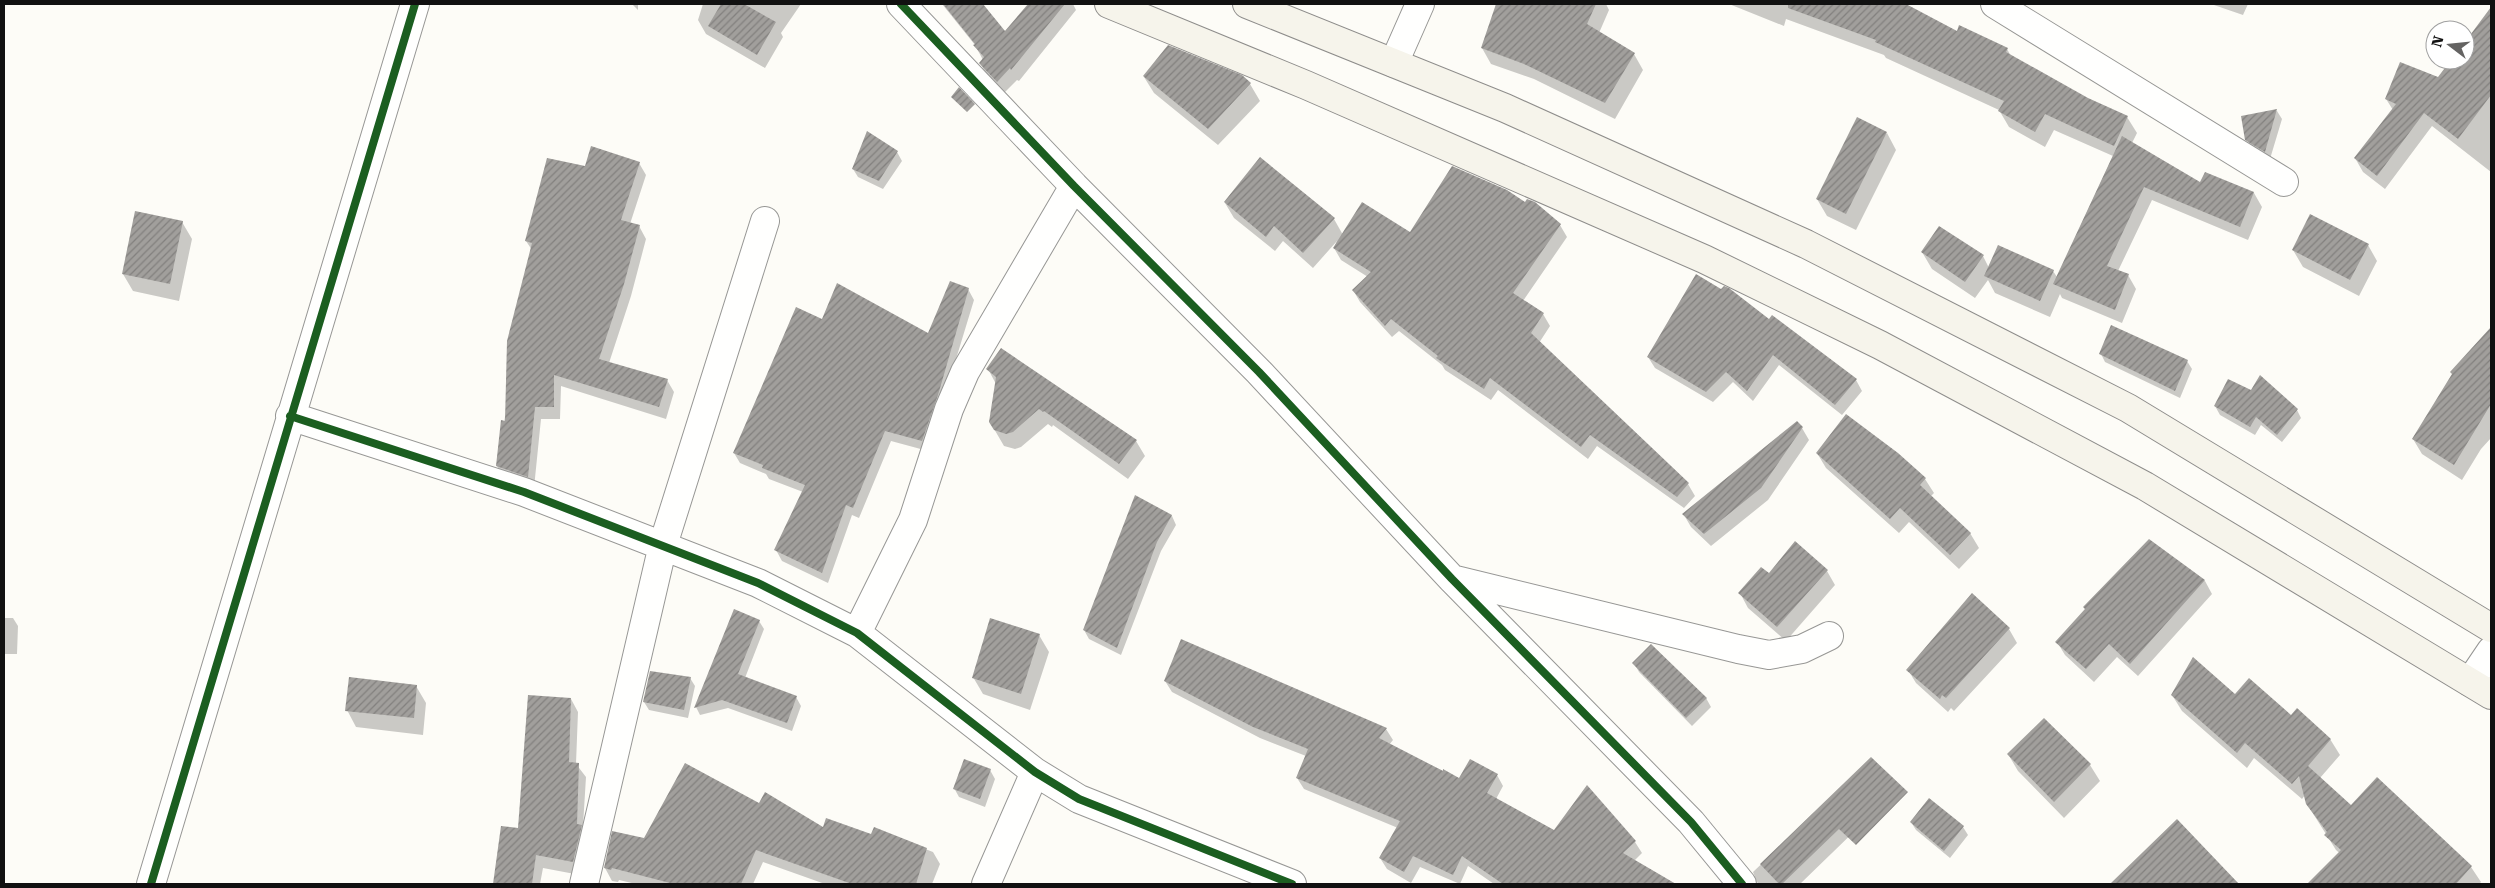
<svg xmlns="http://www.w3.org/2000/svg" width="2495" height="888" font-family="'Roboto Serif',serif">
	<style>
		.shadow { fill: #0003 }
		.building { fill: url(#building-hatch) }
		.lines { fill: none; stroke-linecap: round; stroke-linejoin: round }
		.street-casing { stroke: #979795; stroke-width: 30 }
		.secondary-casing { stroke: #8e8d8b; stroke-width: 30 }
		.street { stroke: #fffffe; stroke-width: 28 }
		.secondary { stroke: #f6f4eb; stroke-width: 28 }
		.cycleway-casing { stroke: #fff; stroke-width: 11 }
		.cycleway { stroke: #1b5e20; stroke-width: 8 }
	</style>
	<defs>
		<pattern id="building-hatch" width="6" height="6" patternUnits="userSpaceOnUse" patternTransform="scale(1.25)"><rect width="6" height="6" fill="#a19f9c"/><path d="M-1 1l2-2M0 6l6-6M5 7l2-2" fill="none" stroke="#82807e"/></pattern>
	</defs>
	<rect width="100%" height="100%" fill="#fdfcf7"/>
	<path class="shadow" d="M632,4H638V10Z
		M703,4H801L781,33L783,37L765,68L706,34L698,20Z
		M942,4H981L1005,33L1029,4H1073L1076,10L1019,81L1017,80L1004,93L987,75L980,63L983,60L975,45Z
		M1497,4H1606L1609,10L1599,33L1634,54L1643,70L1615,119L1534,79L1491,64L1482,48Z
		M1729,4H1904L1957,33L2007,49L2011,56L2087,99L2127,117L2137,133L2132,143L2201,184L2254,193L2262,207L2248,240L2152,200L2118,271L2128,275L2136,289L2122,323L2062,298L2060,294L2050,317L1995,293L1988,280L1975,298L1932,269L1922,252L1983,256L1989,268L2053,271L2057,277L2113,156L2054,130L2045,147L2009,127L1999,110L1886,58L1884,55L1786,19L1784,26Z
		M2211,4H2248L2243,15Z
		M2491,10V172L2432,126L2385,189L2363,172L2355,158L2393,110L2386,99L2439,79L2453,60H2465V44Z
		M1241,76L1250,84L1260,101L1218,145L1154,93L1144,77Z
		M2277,111L2282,119L2270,159L2252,148L2246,139L2242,117Z
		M1887,133L1896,150L1856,230L1827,216L1817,199Z
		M897,152L902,161L883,189L858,177L853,169Z
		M639,163L646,175L630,224L639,226L646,239L631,296L609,363L667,380L674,392L666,419L561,386L560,419H541L534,488L504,479L497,466L532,250L526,241L586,168Z
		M1225,203L1334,219L1343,235L1411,234L1560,225L1567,237L1523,301L1543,314L1550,326L1539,343L1688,484L1695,496L1684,508L1597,446L1588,459L1498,390L1491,400L1445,370L1442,365L1399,331L1392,337L1360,302L1353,290L1368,277L1341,260L1334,248L1337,241L1313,268L1283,241L1275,251L1234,218Z
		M182,222L192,239L179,301L133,291L123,274Z
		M2368,245L2377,261L2359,296L2303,267L2293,250Z
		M968,289L974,300L928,451L891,441L859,518L852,515L828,583L782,561L776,550L803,492L769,479L766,474L740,463L734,453L823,321L929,335Z
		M1769,321L1856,380L1862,391L1842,415L1779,365L1753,401L1733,382L1713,402L1655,368L1648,357Z
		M2491,339V438L2481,449L2462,480L2422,454L2413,439Z
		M2101,354L2187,361L2192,369L2180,398L2105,362Z
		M988,369L1136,441L1145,456L1128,479L1053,425L1052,427L1048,424L1021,447L1015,449L1004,446L990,422L996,384Z
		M2252,392L2297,410L2301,418L2282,442L2261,425L2255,435L2220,415L2215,406Z
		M1802,428L1809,440L1768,500L1711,546L1691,527L1684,515Z
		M1817,453L1925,479L1934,493L1931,496L1970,533L1979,548L1959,569L1909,522L1899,533L1826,468Z
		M1135,497L1172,516L1176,525L1161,551L1121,655L1089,639L1084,630Z
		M2149,540L2205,581L2212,594L2138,676L2117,657L2094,682L2065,655L2057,642Z
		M1827,571L1835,585L1786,641L1748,608L1740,593Z
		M1972,595L2009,629L2017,643L1954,711L1951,708L1948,712L1916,683L1908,670Z
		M4,618H13L18,626L17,654H4Z
		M759,621L764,629L745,678L796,697L801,706L792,731L728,708L700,715L696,707Z
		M1039,635L1049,652L1030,710L983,694L973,677Z
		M1634,663L1706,698L1711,707L1692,726L1639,672Z
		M690,678L695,686L688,718L649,710L644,702Z
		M1165,681L1386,729L1393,740L1389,745L1460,779L1497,775L1503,786L1496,799L1555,831L1587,787L1635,842L1642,853L1634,861L1673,884H1535L1530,881L1528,884H1494L1468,866L1460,884L1420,867L1411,883L1387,869L1380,858L1398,828L1304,789L1297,778L1306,756L1260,738L1172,692Z
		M416,686L426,703L423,735L356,727L347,710Z
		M2172,695H2235L2292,716L2330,739L2340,755L2320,778L2351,807L2471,867L2481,882L2479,884H2374L2336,850L2307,804L2305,795L2302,799L2254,758L2247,768L2182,711Z
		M571,699L578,712L576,764L586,777L580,875L543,868L540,884H494L502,827L519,829Z
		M2008,754L2090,765L2100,781L2064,818L2018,771Z
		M1871,759L1896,791L1800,884H1758L1753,872Z
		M990,770L995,779L985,807L959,797L954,788Z
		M759,805L824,828L872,835L874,829L933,852L940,864L932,884H825L763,862L753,884H636L619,880L618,882L612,881L605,868L645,840Z
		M2177,821L2230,877L2235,884H2112Z
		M1911,822L1963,827L1968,835L1950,858L1916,830Z"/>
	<path class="building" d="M721,4H744L776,22L757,55L708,26Z
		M943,4H983L1005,31L1028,4H1065L1011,70L1010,68L997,82L979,63L984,57L973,45L975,44Z
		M1496,4H1596L1587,24L1635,53L1605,103L1524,64L1481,48Z
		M1788,4H1906L1957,31L1959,25L2008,48L2006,52L2088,98L2128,116L2114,146L2045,114L2035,132L1998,111L2004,101L1875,42L1876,40L1788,8Z
		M2491,7V95L2458,139L2424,113L2377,176L2354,158L2396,104L2385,99L2400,62L2438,77L2451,60H2465V42Z
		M1168,45L1242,75L1251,83L1208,129L1143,76Z
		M959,87L975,104L967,112L951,97Z
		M2277,109L2265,152L2245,140L2241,116Z
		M1857,117L1887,132L1846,214L1816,199Z
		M867,131L898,151L879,181L852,169Z
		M2122,136L2200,182L2205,172L2254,192L2240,227L2144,187L2107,266L2129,274L2115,310L2053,284Z
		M591,146L640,162L621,220L640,225L624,284L599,359L668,379L659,407L554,375V407H535L528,477L496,466L501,420L505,421L507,341L532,243L525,241L547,158L585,166Z
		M1260,157L1335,218L1303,253L1274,226L1266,237L1224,202Z
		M1452,166L1507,190L1525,202L1527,199L1535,202L1561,224L1513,293L1544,313L1531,333L1689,483L1677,497L1590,435L1581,447L1490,378L1484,389L1436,358L1438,356L1391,319L1385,326L1352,290L1371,272L1333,248L1362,202L1410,232Z
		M135,211L183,221L170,284L122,274Z
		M2310,214L2369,244L2350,280L2292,250Z
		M1939,226L1984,255L1965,282L1921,252Z
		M1998,245L2054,270L2040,301L1984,276Z
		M1696,274L1721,289L1724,286L1729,288L1769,319L1772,315L1857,379L1835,405L1773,355L1747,391L1726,372L1706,392L1647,357Z
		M950,281L969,288L938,395L922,441L885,431L853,508L846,505L822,573L774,550L805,485L762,468L763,465L733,453L796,307L822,319L837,283L928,333Z
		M2111,325L2188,360L2175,391L2099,354Z
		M2491,327V404L2454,465L2412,439L2452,374L2450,372Z
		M1001,348L1137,440L1119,464L1044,411L1043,412L1039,409L1013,432L1006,434L994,430L989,422L996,377L986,369Z
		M2260,375L2298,409L2277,435L2256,417L2250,427L2214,406L2228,379L2251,390Z
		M1846,414L1898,453L1926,478L1920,485L1971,533L1950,555L1900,508L1890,519L1816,453Z
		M1797,421L1803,427L1761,488L1704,534L1682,514Z
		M1135,495L1172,515L1157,542L1117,648L1083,630Z
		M2149,539L2205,580L2130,664L2109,644L2086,669L2055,642L2085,609L2083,607Z
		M1795,541L1828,570L1777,627L1738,593L1761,567L1769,573Z
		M1972,593L2010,628L1946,698L1942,695L1940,699L1906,670Z
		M734,609L760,620L738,674L797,696L787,723L722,700L694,708Z
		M990,618L1040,634L1021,694L972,678Z
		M1181,639L1387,728L1379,738L1443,771V769L1459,778L1470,759L1498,774L1487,793L1554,830L1587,785L1636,841L1623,853L1676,884H1503L1462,856L1453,875L1413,856L1404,872L1379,858L1400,821L1296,778L1308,749L1253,727L1164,681Z
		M1651,644L1707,698L1686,718L1632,663Z
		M2193,657L2235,694L2249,678L2291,715L2297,708L2331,739L2308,766L2351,805L2377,777L2472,866L2456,884H2307L2341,850L2324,835L2327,832L2306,804L2299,776L2292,784L2245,743L2237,753L2171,695Z
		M650,671L691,677L684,710L643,702Z
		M349,677L417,685L414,718L345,711Z
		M528,695L571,698L569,762L579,763L577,824L582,825L573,862L536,855L532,884H493L501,826L518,828Z
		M2044,718L2091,764L2054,802L2007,754Z
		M1871,757L1908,792L1856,845L1839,829L1782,884H1779L1760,864Z
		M964,759L991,769L980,799L953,789Z
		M685,763L759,803L765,792L823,827L826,818L871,834L874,827L927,848L916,884H852L756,850L741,884H674L612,868L611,870L604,868L612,831L644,838Z
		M1929,798L1964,826L1944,851L1910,822Z
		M2177,819L2239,884H2110Z"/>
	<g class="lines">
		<defs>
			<path id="street" d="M901,4L1074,186L1259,372L1452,579L1691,822L1742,884
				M1995,4L2284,182
				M1394,63L1420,4
				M290,416L524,492L758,583L857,633L1035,772L1079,799L1292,884
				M1452,579L1738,649L1769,655L1802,649L1829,636
				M857,633L913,520L949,409L965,372L1074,186
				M2470,682L2491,651
				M151,884L415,4
				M584,884L663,545L765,221
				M986,884L1035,772"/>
			<path id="secondary" d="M1109,4L1306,85L1704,259L1880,345L2145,486L2491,695
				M1247,4L1505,108L1806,244L2128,408L2491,628"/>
		</defs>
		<use href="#street" class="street-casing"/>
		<use href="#secondary" class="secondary-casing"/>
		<use href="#street" class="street"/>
		<use href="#secondary" class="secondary"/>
		<defs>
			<path id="cycleway" d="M901,4L1074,186L1259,372L1452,579L1691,822L1742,884
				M290,416L524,492L758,583L857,633L1035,772L1079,799L1292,884
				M151,884L415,4"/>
		</defs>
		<use href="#cycleway" class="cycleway-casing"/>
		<use href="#cycleway" class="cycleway"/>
	</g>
	<rect width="2495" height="888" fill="none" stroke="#111111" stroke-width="10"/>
	<g transform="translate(2450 45) rotate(286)"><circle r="24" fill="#ffffff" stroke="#a0a0a0"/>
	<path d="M0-4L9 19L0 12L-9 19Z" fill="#646362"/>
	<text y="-8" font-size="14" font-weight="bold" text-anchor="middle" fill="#111111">N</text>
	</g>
</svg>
